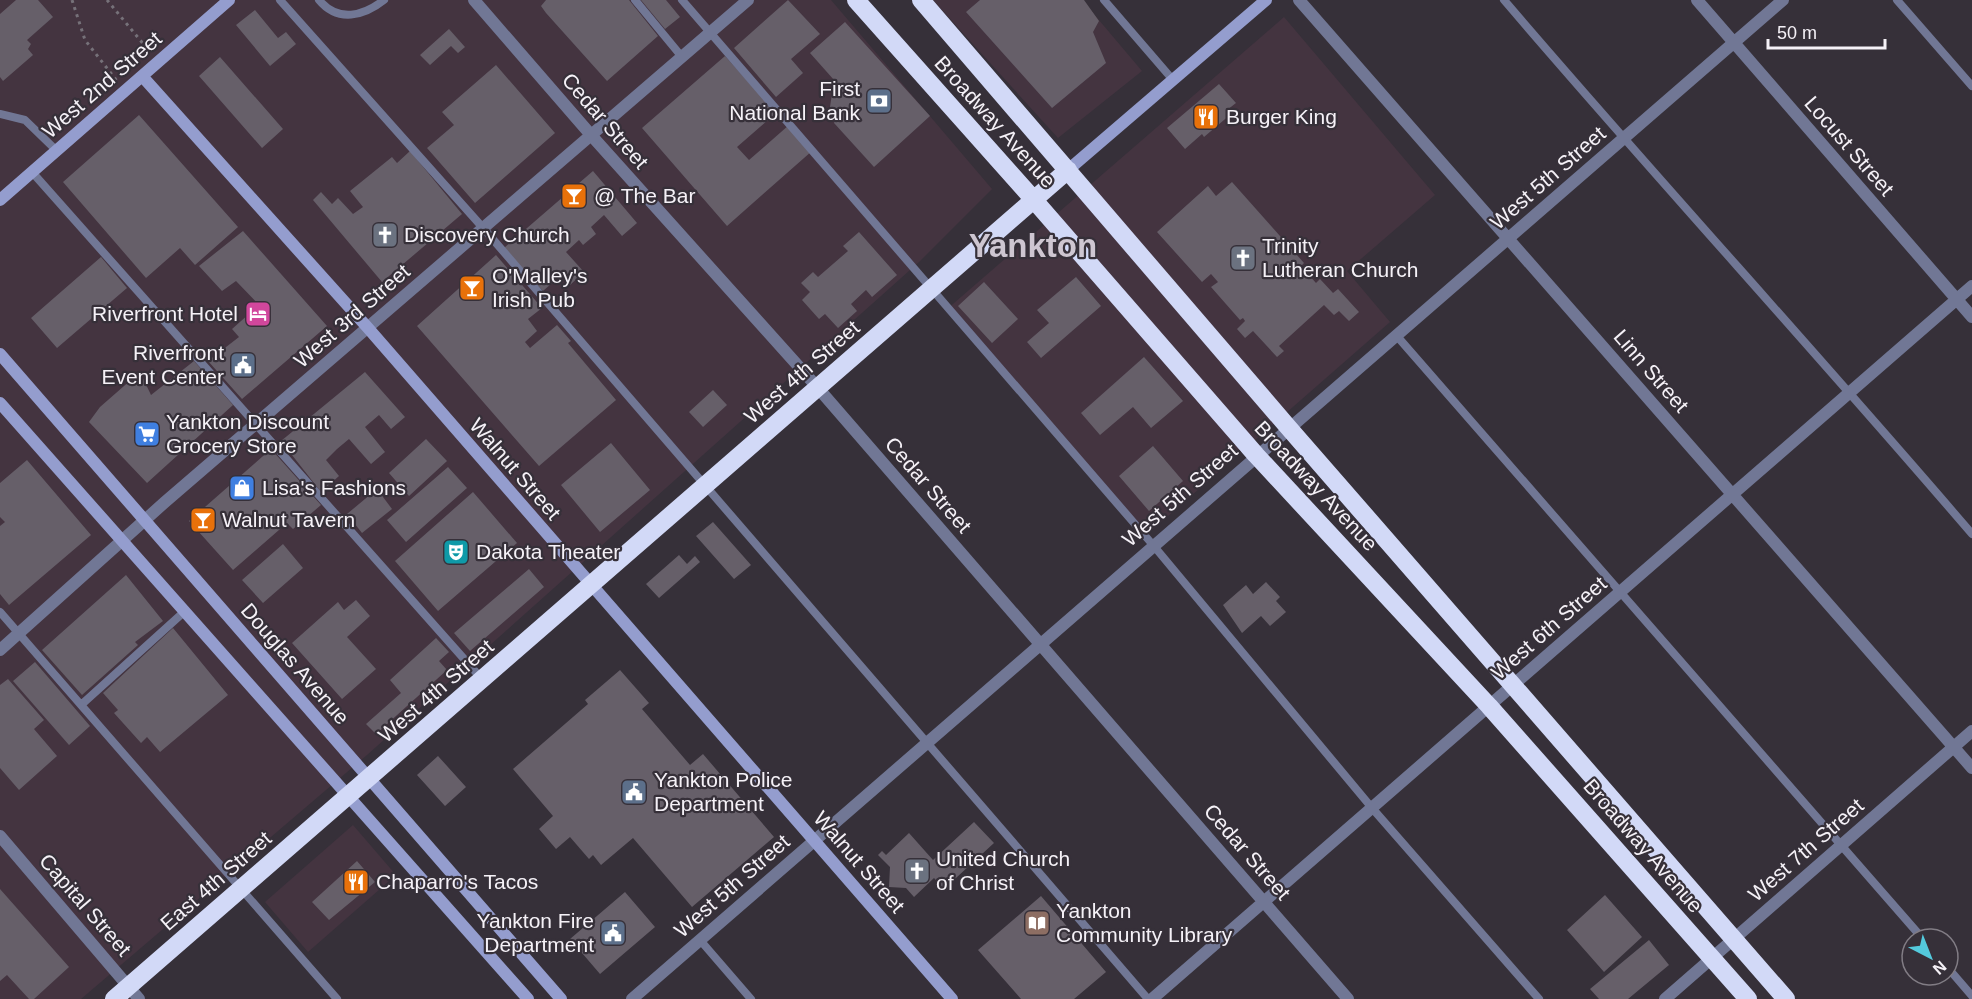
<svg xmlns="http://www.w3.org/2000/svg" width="1972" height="999" font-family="Helvetica,sans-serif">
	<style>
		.commercial { fill: #443440 }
		.building { fill: #665f69 }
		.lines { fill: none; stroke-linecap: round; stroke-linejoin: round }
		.path { stroke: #767179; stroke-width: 3; stroke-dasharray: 3 4.5; stroke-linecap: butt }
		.lane { stroke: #717795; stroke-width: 8 }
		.street { stroke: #717795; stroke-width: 12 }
		.secondary { stroke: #949dce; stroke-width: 12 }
		.highway { stroke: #d2d9f7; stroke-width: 18 }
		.labels { text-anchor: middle; stroke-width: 4.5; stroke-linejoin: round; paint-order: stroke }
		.street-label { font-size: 21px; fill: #f5f1f7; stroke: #363039 }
		.poi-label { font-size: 21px; fill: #f5f1f7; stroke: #363039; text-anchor: start }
		.town-label { font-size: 33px; font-weight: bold; fill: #cec6d1; stroke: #363039 }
	</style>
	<rect width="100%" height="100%" fill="#363039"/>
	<path class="commercial" d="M0,0H831L992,189L919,262L367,755L81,999H0Z
		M933,0H1082L1142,71L1058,138Z
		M1284,17L1435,195L1347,271L1390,322L1144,537L946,310Z
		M353,825L396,875L308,952L265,902Z"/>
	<path class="building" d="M16,0H38L53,17L27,40L31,44L28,49L33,55L3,81L0,77V14Z
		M546,0H629L658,36L607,81L546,13L541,6Z
		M641,0H666L680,17L665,29Z
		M788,0L820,34L791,59L803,73L776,97L734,48Z
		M980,0H1084L1099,21L1093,32L1106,63L1052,108L966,12Z
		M255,10L278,38L286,32L296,44L270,66L236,25Z
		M845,22L930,116L874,167L834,123L837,115L830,107L834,80L810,53Z
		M449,29L465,47L458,53L451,46L430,65L420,55Z
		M725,56L776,113L737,147L749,160L789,125L812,151L727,226L642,128Z
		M220,57L283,129L262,148L199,76Z
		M496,65L555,133L475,203L427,148L454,125L442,112Z
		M1219,84L1236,103L1227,110L1231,114L1204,137L1202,134L1185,149L1167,128Z
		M139,115L238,227L195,265L180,248L146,278L63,182Z
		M410,151L462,214L382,282L313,200L321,192L332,204L338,198L353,214L363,207L350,191L392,157L397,163Z
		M593,171L637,223L622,236L604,215L591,227L596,234L583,245L579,240L566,252L584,272L570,285L561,275L543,291L504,248Z
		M1232,182L1304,263L1301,266L1316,283L1320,279L1333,293L1338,289L1359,312L1349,321L1339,311L1334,315L1324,305L1279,346L1284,351L1277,357L1253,331L1245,338L1237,329L1245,321L1243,318L1240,320L1211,287L1218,282L1211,274L1202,282L1157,232L1208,186L1216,196Z
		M243,231L327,326L242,399L208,361L239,337L232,329L259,305L236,281L222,291L199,266Z
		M859,232L897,275L872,297L866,290L851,304L857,311L838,328L825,314L819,319L802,300L810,292L801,283L813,272L818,277L848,251L843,246Z
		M496,255L542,308L528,319L537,331L525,342L530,348L557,325L571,341L568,343L616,400L539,466L417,326Z
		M101,257L127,288L57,348L31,318Z
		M1076,277L1101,306L1041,358L1027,342L1049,323L1037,310Z
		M984,282L1018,319L992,343L958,306Z
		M1144,357L1183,401L1151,428L1133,407L1100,435L1081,413Z
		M194,361L233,405L147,483L89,422L100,407L140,372L151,395Z
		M365,372L405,417L391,429L379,415L365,427L385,452L371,464L349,439L337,449L326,460L339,476L321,492L281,441Z
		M713,390L727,405L703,427L689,412Z
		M426,439L447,461L409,496L389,473Z
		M611,443L650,490L600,532L561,485Z
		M1153,446L1183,481L1149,511L1119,476Z
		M271,449L321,505L293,529L287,523L233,570L189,521Z
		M27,460L91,535L9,605L0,594V526L5,522L0,517V483Z
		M448,467L467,488L406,542L387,520Z
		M377,489L392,509L362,533L347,514Z
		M473,492L517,543L438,611L395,561Z
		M713,522L751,565L734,579L696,536Z
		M283,544L303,568L263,603L242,580Z
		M679,555L687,564L695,556L700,562L659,598L646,584Z
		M529,569L544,587L470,651L454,633Z
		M126,575L163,621L135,642L138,645L82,695L42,650Z
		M1266,582L1280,597L1276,601L1286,612L1270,626L1261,616L1242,633L1223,605L1246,585L1253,594Z
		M356,600L370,616L347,637L376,669L342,699L292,643L338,602L344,610Z
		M173,628L228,695L160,752L147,737L141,743L114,713L118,710L103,693Z
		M436,638L449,652L439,661L447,670L376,734L366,724L401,693L390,680Z
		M35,662L90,726L69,745L13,681Z
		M620,670L649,703L642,709L690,765L703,754L774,837L692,907L633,838L601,865L593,855L589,859L570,837L556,849L539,829L553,816L513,769L588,704L585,700Z
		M8,679L44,720L34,729L57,756L19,790L0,768V685Z
		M438,756L466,787L445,806L417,775Z
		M974,822L994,843L944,889L934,878L914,897L906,888L889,887L890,867L878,855L882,851L886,855L909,833L933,860Z
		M357,861L375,882L329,920L312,902Z
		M0,889L69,967L34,999H29L7,975L0,981Z
		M625,892L655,927L600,974L570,939Z
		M1605,895L1642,937L1604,972L1567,930Z
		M1041,896L1106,972L1074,999H1021L978,950Z
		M1649,940L1669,965L1628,999H1599L1590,989Z"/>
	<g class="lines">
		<path class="path" d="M72,0L85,40L117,81
			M107,0L150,52"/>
		<path class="lane" d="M280,0L484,229L1148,999
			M319,0C338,23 364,16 384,0
			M635,0L682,57
			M682,0L1153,545L1372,808L1539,999
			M1104,0L1173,80
			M1504,0C1658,180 1818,354 1972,534
			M1897,0L1972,86
			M0,114L25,120L57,151
			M32,172L481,678
			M1396,335L1923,939
			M0,612L337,999
			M81,705L185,611
			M700,940L751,999
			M1948,968L1972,996"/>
		<path class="street" d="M474,0L591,135L818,388L1348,999
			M1299,0L1972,768
			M1697,0L1972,317
			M0,650L165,502L748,0
			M0,836L139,999
			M632,999L1783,0
			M1152,999L1972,286
			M1665,999L1972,731"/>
		<path class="secondary" d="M142,76L368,328L952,999
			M1068,170L1266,0
			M0,200L229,0
			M0,354L561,999
			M0,403L528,999"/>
		<path class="highway" d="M856,0L1034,200L1256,455L1489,706L1748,999
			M921,0L1288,427L1786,999
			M114,999L1068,170"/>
	</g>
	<defs>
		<symbol id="bank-square" viewBox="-11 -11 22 22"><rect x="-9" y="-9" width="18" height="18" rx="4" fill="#5c6f8a" stroke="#363039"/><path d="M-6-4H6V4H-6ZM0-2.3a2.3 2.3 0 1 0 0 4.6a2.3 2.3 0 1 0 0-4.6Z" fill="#fff"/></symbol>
		<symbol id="restaurant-square" viewBox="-11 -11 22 22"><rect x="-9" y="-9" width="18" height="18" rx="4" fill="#e8710a" stroke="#363039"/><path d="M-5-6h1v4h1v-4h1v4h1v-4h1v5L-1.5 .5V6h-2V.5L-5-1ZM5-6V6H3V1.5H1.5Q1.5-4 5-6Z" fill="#fff"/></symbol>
		<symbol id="bar-square" viewBox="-11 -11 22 22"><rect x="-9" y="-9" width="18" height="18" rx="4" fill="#e8710a" stroke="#363039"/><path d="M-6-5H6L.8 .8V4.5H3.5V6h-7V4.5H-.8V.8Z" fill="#fff"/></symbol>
		<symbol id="church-square" viewBox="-11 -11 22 22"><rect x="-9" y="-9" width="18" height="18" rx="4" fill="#6b7280" stroke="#363039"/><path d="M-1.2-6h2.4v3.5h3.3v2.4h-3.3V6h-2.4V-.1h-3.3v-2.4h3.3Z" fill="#fff"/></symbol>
		<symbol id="hotel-square" viewBox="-11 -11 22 22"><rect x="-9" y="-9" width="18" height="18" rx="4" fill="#d1479c" stroke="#363039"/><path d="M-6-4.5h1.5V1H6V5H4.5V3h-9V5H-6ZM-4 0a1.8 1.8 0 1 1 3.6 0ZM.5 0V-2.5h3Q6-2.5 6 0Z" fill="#fff"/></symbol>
		<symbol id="civic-square" viewBox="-11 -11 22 22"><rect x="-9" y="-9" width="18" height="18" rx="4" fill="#5c6f8a" stroke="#363039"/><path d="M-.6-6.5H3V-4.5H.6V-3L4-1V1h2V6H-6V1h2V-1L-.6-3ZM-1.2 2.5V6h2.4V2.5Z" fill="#fff"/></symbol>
		<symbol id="supermarket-square" viewBox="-11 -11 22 22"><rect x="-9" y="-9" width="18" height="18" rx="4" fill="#3f7fe0" stroke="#363039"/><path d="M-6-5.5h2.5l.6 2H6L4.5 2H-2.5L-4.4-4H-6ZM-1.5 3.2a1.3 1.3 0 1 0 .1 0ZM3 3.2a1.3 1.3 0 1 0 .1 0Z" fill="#fff"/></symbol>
		<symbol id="shop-square" viewBox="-11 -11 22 22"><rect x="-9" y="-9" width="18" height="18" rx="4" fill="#3f7fe0" stroke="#363039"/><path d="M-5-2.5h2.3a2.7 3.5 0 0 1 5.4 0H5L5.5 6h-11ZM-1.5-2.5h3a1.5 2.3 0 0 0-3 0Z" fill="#fff"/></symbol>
		<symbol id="theatre-square" viewBox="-11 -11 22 22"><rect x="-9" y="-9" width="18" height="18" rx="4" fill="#0f9aa8" stroke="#363039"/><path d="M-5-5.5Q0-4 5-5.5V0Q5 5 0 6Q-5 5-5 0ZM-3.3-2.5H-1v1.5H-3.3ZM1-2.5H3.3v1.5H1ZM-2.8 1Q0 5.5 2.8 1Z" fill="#fff"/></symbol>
		<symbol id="library-square" viewBox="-11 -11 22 22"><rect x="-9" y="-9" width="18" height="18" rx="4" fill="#8d6e63" stroke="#363039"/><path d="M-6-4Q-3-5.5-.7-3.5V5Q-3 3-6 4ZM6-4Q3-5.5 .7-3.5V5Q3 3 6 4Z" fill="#fff"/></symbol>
	</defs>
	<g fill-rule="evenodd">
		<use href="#bank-square" x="864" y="86" width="30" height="30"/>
		<use href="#restaurant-square" x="1191" y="102" width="30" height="30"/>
		<use href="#bar-square" x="559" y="181" width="30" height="30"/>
		<use href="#church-square" x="370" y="220" width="30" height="30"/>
		<use href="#church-square" x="1228" y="243" width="30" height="30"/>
		<use href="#bar-square" x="457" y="273" width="30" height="30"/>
		<use href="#hotel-square" x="243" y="299" width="30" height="30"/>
		<use href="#civic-square" x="228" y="350" width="30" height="30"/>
		<use href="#supermarket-square" x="132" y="419" width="30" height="30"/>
		<use href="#shop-square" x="227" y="473" width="30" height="30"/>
		<use href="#bar-square" x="188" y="505" width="30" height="30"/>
		<use href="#theatre-square" x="441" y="537" width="30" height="30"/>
		<use href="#civic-square" x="619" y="777" width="30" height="30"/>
		<use href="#church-square" x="902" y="856" width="30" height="30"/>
		<use href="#restaurant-square" x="341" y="867" width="30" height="30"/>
		<use href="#library-square" x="1022" y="908" width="30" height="30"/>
		<use href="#civic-square" x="598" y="918" width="30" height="30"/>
	</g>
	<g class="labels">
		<g class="street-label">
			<text transform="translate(102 85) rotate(-41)" y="7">West 2nd Street</text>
			<text transform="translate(605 121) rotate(49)" y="7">Cedar Street</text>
			<text transform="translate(995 122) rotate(48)" y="7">Broadway Avenue</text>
			<text transform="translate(1849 146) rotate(49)" y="7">Locust Street</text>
			<text transform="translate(1548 178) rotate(-41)" y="7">West 5th Street</text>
			<text transform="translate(352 316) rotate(-41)" y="7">West 3rd Street</text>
			<text transform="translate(1651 371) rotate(49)" y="7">Linn Street</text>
			<text transform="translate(802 372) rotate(-41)" y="7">West 4th Street</text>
			<text transform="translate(515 469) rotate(49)" y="7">Walnut Street</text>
			<text transform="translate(928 485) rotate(49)" y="7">Cedar Street</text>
			<text transform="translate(1316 486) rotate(47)" y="7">Broadway Avenue</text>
			<text transform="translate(1180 495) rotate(-41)" y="7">West 5th Street</text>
			<text transform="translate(1549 628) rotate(-41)" y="7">West 6th Street</text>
			<text transform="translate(295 664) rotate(49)" y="7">Douglas Avenue</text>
			<text transform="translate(436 691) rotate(-41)" y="7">West 4th Street</text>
			<text transform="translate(1643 846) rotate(49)" y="7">Broadway Avenue</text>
			<text transform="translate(1806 850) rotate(-41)" y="7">West 7th Street</text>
			<text transform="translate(1247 852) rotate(49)" y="7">Cedar Street</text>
			<text transform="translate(859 862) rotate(49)" y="7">Walnut Street</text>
			<text transform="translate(216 881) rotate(-41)" y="7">East 4th Street</text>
			<text transform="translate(732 886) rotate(-41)" y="7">West 5th Street</text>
			<text transform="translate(85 905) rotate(49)" y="7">Capital Street</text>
		</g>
		<g class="poi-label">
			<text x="860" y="96" text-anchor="end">First<tspan x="860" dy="24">National Bank</tspan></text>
			<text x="1226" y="124">Burger King</text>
			<text x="594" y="203">@ The Bar</text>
			<text x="404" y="242">Discovery Church</text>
			<text x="1262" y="253">Trinity<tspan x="1262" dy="24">Lutheran Church</tspan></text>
			<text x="492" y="283">O'Malley's<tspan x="492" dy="24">Irish Pub</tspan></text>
			<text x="238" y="321" text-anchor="end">Riverfront Hotel</text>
			<text x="224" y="360" text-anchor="end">Riverfront<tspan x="224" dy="24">Event Center</tspan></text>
			<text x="166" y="429">Yankton Discount<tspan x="166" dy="24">Grocery Store</tspan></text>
			<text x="262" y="495">Lisa's Fashions</text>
			<text x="222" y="527">Walnut Tavern</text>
			<text x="476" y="559">Dakota Theater</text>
			<text x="654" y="787">Yankton Police<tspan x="654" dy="24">Department</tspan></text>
			<text x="936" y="866">United Church<tspan x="936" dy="24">of Christ</tspan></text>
			<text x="376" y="889">Chaparro's Tacos</text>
			<text x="1056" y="918">Yankton<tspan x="1056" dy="24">Community Library</tspan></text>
			<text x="594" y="928" text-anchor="end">Yankton Fire<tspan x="594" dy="24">Department</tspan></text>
		</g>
		<g class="town-label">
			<text x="1033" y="257">Yankton</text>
		</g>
	</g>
	<g transform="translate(1930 957) rotate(138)"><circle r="28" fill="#363039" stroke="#827d85" stroke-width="1.5"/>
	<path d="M0-4.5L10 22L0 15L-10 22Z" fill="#54cadd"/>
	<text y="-9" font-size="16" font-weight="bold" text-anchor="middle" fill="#f5f1f7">N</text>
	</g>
	<path d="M1768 39v9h117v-9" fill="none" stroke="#f5f1f7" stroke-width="3"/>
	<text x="1777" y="39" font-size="18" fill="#f5f1f7" stroke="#363039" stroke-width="4.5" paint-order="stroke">50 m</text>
</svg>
